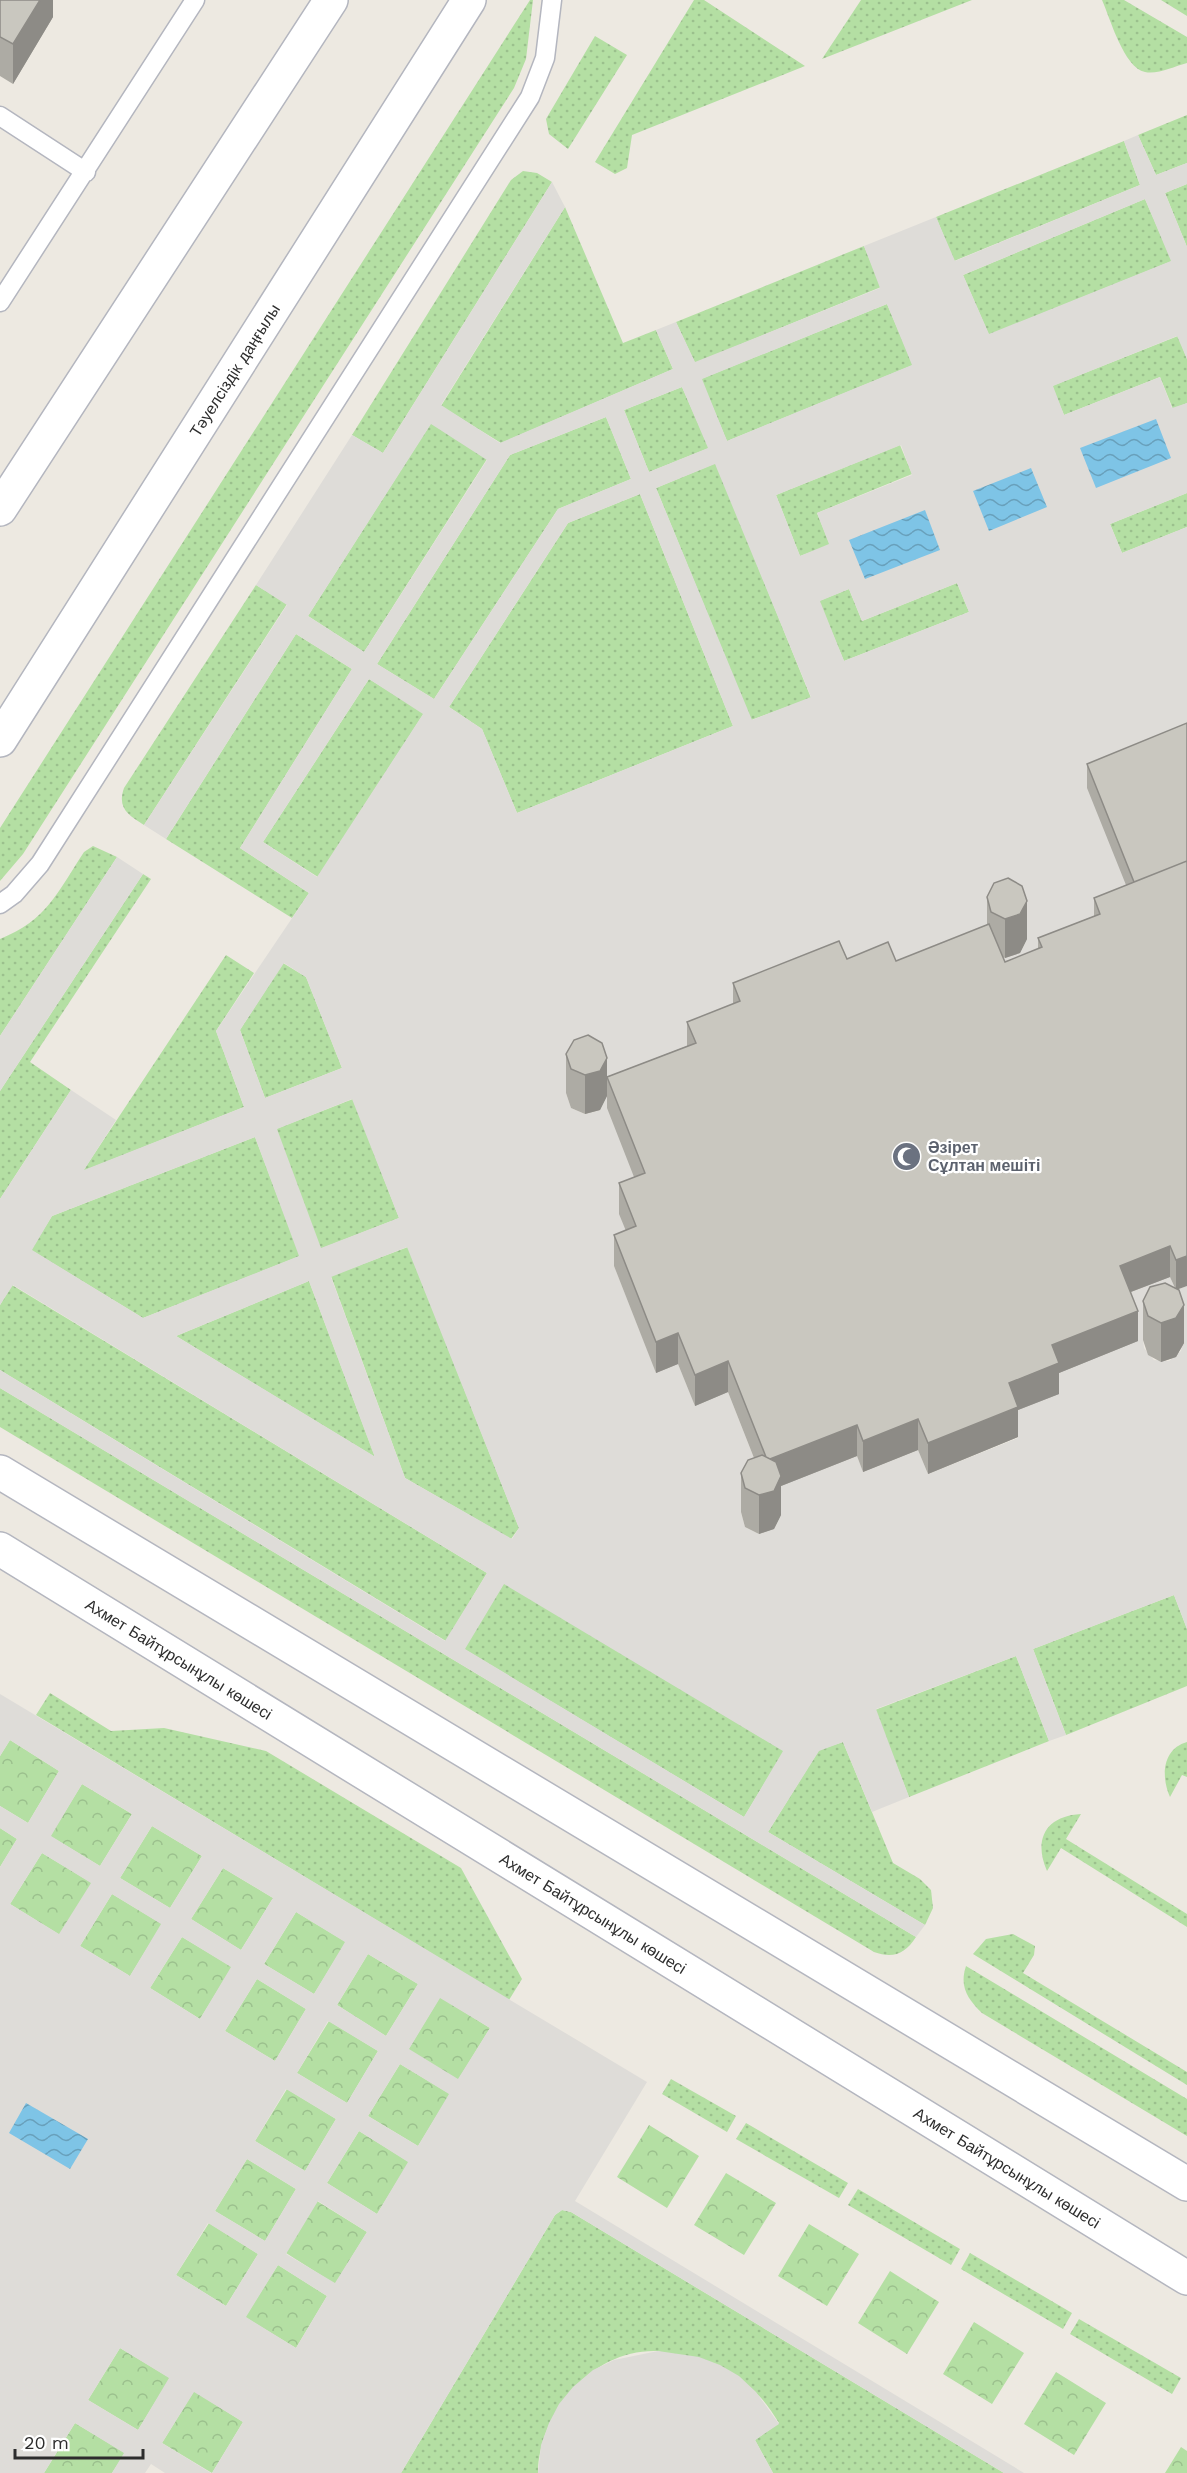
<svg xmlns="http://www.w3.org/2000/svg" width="1187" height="2473" font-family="'Work Sans',sans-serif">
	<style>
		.grass { fill: url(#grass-dots) }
		.forest { fill: url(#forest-crowns) }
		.plaza { fill: #dedcd8; fill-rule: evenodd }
		.water { fill: url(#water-waves) }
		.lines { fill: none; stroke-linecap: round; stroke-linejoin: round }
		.lane-casing { stroke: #b4b6bf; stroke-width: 21 }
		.secondary-casing { stroke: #b4b6bf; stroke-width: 36 }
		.lane { stroke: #fff; stroke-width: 18 }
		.secondary { stroke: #fff; stroke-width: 33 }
		.wall { fill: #adaba4 }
		.shaded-wall { fill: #8d8b86 }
		.building { fill: #c9c7bf; stroke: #8d8b86; stroke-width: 1.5 }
		.labels { text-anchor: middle; stroke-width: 4.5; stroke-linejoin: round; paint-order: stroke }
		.street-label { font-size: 16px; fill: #2d2d2d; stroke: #fff }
		.worship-label { font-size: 16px; font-weight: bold; fill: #5b616d; stroke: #fff; text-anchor: start }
	</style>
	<defs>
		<pattern id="grass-dots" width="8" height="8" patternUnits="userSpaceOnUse" patternTransform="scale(1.5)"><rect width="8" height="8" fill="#b4dfa3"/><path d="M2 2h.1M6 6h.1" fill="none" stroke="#9bc08d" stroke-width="1.8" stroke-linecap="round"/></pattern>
		<pattern id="forest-crowns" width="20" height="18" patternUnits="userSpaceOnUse" patternTransform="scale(1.5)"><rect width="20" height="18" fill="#b4dfa3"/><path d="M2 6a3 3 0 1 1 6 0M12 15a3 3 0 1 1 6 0" fill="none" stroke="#9bc08d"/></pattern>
		<pattern id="water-waves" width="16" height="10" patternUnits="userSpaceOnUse" patternTransform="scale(1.5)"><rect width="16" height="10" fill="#7ec4e6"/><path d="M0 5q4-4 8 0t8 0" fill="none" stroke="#68a0bb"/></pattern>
	</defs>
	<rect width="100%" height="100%" fill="#ede9e1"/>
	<path class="grass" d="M530,0H533L526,59L514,88L23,854L0,881V828Z
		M694,0H704L805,66L632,135L627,168L615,174L595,162Z
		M861,0H972L822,59Z
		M1102,0H1124L1187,37V63C1175,66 1157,75 1145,72C1124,68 1110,18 1102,0Z
		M1161,0H1187V16Z
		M595,36L627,55L568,149L549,134L546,119Z
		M1187,115V163L1156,175L1138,135Z
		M1124,141L1140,185L954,261L936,217Z
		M523,171L537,173L552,182L383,453L352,435L511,180Z
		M1187,184V247L1165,193Z
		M1145,199L1172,261L989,335L963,275Z
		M565,207L623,343L656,330L673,369L501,443L441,406Z
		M864,246L881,287L695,363L676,322Z
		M887,304L913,365L727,441L701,379Z
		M1178,336L1187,359V403L1173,409L1160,377L1064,415L1052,386Z
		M682,387L709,448L649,472L624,410Z
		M606,417L631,479L558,509L434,699L377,664L510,455Z
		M431,423L487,459L364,652L308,616Z
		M900,445L912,474L817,513L830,545L800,556L776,495Z
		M716,463L811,698L751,720L656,488Z
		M1187,493V527L1122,553L1110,524Z
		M640,494L733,726L517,813L482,729L449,707L568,523Z
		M957,583L969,612L844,661L819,601L849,589L862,621Z
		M256,585L287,604L144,825C128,815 117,808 124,788Z
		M296,634L352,669L240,848L309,893L292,918L166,839Z
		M369,679L424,713L318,877L263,842Z
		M93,846L117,857L0,1036V939C47,920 57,893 84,852Z
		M143,874L151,879L30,1062L71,1090L0,1199V1091Z
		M226,955L254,973L216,1031L244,1107L83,1171Z
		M283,963L306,977L342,1068L265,1098L240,1030Z
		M353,1099L399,1218L320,1249L276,1129Z
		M255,1137L300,1256L143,1318L31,1250L52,1216Z
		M408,1247L519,1528L511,1539L405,1478L331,1276Z
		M309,1281L375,1457L176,1336Z
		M12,1285L487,1573L446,1641L0,1370V1305Z
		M0,1388L916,1937C905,1954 893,1959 874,1952L0,1427Z
		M504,1583L784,1751L744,1817L464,1649Z
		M1174,1595L1187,1629V1686L1066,1735L1033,1649Z
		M1016,1656L1049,1741L909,1797L875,1710Z
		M50,1693L111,1731L164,1728L266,1751L461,1868L522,1979L509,2000L36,1715Z
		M843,1742L893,1863L920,1879L931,1890L933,1908L925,1925L768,1832L819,1750Z
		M1187,1742V1777L1182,1775L1170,1797C1161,1777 1162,1749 1187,1742Z
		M1081,1814L1066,1839L1187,1914V1927L1061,1848L1047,1871C1033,1839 1046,1816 1081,1814Z
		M1013,1934L1035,1946L1034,1955L1023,1973L1187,2072V2085L973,1954L986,1939Z
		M966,1966L1187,2099V2136L982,2013C968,1999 959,1987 966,1966Z
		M671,2079L736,2116L727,2132L662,2094Z
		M746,2123L848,2183L839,2198L736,2139Z
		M858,2189L960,2249L951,2265L848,2205Z
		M562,2210L571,2212L1004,2473H773L755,2440L779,2423C773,2414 766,2402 757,2394C752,2388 664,2351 657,2351C592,2349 539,2412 538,2473H401L555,2215Z
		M970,2253L1072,2313L1063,2329L961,2269Z
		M1079,2319L1181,2378L1172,2394L1070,2334Z"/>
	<path class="forest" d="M10,1740L59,1771L28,1823L0,1806V1756Z
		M82,1784L132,1814L100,1866L50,1836Z
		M152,1826L202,1856L170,1908L120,1878Z
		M0,1828L17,1839L0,1867Z
		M42,1853L92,1883L60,1935L10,1904Z
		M223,1868L273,1898L241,1950L191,1919Z
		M112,1894L162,1924L130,1976L80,1946Z
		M296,1912L346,1942L314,1994L264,1964Z
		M182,1937L232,1967L200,2019L150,1988Z
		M368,1954L418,1984L386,2036L337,2005Z
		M257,1979L306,2009L275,2061L225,2031Z
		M440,1997L490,2028L458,2080L408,2050Z
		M329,2021L378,2051L347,2103L297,2073Z
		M400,2064L450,2094L418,2146L368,2116Z
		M287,2089L336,2119L305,2171L255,2141Z
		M649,2125L699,2156L667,2208L617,2177Z
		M359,2131L409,2162L377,2214L327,2183Z
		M247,2159L296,2189L265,2241L215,2211Z
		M726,2173L776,2203L744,2255L694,2225Z
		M317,2201L367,2232L335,2284L286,2253Z
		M209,2223L258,2254L226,2306L176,2275Z
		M809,2224L859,2254L827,2306L778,2276Z
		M278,2265L327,2296L296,2348L245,2317Z
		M890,2271L939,2302L907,2354L858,2323Z
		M974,2322L1024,2353L992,2404L943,2374Z
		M120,2348L170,2378L138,2430L88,2400Z
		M1056,2372L1106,2403L1074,2455L1024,2424Z
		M194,2391L243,2422L212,2473L162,2443Z
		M75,2423L125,2453L112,2473H44Z
		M1181,2447L1187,2451V2473H1165Z"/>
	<path class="plaza" d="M1138,135L1156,175L1187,163V184L1165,193L1187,247V359L1177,336L1053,386L1064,415L1160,377L1172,408L1187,403V493L1110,524L1122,553L1187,527V747L1136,912L645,1203L636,1257L614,1266L656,1372L678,1364L695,1405L728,1392L767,1491L857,1456L863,1472L918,1450L928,1474L1018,1438L1009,1414L1052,1376L1120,1296L1170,1277L1176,1290L1187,1286V1629L1174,1595L1033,1649L1066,1735L1049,1741L1016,1656L876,1709L909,1797L872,1812L843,1742L819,1751L768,1832L925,1925L916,1937L0,1388V1370L445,1641L487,1573L13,1285L0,1305V1199L71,1090L116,1120L84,1170L244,1107L216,1031L309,893L240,848L352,669L296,634L166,839L144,825L287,605L256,585L352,435L383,453L552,182L565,207L441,405L500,443L673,369L656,330L676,322L695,362L880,288L864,246L936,217L955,261L1140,185L1124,141ZM1145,199L1171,261L989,334L963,275ZM887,304L912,365L727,441L702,379ZM682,387L708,448L649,472L624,410ZM606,417L631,479L558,509L434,699L377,664L510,455ZM431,424L487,460L364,652L308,616ZM901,445L912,475L817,513L829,544L800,556L776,495ZM715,464L811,697L752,720L656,488ZM640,494L733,726L517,813L482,729L449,707L568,523ZM957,583L969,612L844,661L820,601L849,589L862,621ZM369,679L423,714L317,877L263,842ZM1026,932L1027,939L1020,953L1005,958L997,956ZM284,963L306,977L342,1068L265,1098L240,1030ZM566,1093L607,1096L600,1110L585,1114L571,1108ZM352,1099L399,1218L321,1248L277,1129ZM255,1137L299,1256L143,1318L32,1250L52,1216ZM407,1247L519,1528L512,1539L405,1478L331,1277ZM309,1281L374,1455V1456L176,1336ZM1183,1336L1181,1351L1169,1361L1154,1360L1144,1348L1143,1340ZM741,1512L781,1515L774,1529L759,1534L745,1527ZM504,1584L783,1751L744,1817L465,1649Z
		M117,857L143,874L0,1091V1036Z
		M0,1694L647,2082L575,2201L1024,2473H1004L571,2212L562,2210L555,2215L401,2473H212L243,2422L194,2392L162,2443L211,2473H165L151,2464L145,2473H112L124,2453L75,2423L44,2473H0V1867L17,1839L0,1828V1806L28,1823L59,1771L10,1740L0,1756ZM82,1784L132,1814L100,1866L51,1836ZM152,1826L202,1856L170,1908L120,1878ZM42,1853L91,1883L59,1934L10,1904ZM223,1868L273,1898L241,1950L191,1919ZM112,1894L161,1924L130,1976L80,1946ZM296,1912L345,1942L314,1994L264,1964ZM182,1937L231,1967L200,2019L150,1988ZM368,1954L418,1984L386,2036L337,2005ZM257,1979L306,2009L275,2061L225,2031ZM440,1998L490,2028L458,2079L409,2049ZM328,2021L378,2051L347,2103L297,2073ZM400,2064L449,2094L418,2146L368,2116ZM286,2089L336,2119L305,2171L255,2141ZM359,2131L408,2162L377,2214L327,2183ZM247,2159L296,2189L265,2241L215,2211ZM318,2201L367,2232L335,2283L286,2254ZM208,2223L258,2254L226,2306L176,2275ZM278,2265L327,2296L296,2348L246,2317ZM120,2348L169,2378L138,2430L88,2400Z
		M658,2351L699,2357L720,2365L739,2376L756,2392L779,2424L755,2440L773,2473H538L541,2445L549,2423L559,2404L573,2387L593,2370L614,2360Z"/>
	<path class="water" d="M1156,419L1171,458L1096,488L1080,448Z
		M1031,468L1047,507L989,531L973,491Z
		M925,510L940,550L865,579L849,540Z
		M26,2103L88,2139L70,2169L9,2133Z"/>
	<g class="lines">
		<defs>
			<path id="lane" d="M0,116L86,172
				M0,302L195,0
				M0,904L14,894L40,864L530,97L545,58L552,0"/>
			<g id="secondary">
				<path d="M0,509L331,0"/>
				<path id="s1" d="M0,740L469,0"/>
				<path d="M0,1472L1187,2184"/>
				<path id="s2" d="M0,1549L1187,2278"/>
			</g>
		</defs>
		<use href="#lane" class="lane-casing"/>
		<use href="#secondary" class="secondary-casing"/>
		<use href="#lane" class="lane"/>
		<use href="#secondary" class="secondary"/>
	</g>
	<path class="wall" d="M0,0H53V17L13,84L0,76Z
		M1187,723L1179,1290L1184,1343L1176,1357L1161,1362L1148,1355L1143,1340V1301L1175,1288L1170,1277L1131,1292L1138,1341L1059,1373V1394L1018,1410V1437L928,1474L918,1450L863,1472L857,1456L781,1486V1515L774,1529L759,1534L745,1527L741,1512V1473L754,1458L728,1392L695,1406L678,1364L656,1373L614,1266V1235L626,1231L619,1214V1183L634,1177L607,1108V1077L687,1046V1022L733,1004V983L847,959L896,961L987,925V897L1027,939L1020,953L1005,958L1003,957L1005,962L1038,949V938L1094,916V898L1126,885L1087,788V764Z
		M566,1054L607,1096L600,1110L585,1114L571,1108L566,1093Z"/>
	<path class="shaded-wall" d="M40,0H53V17L13,84V44Z
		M1027,901V939L1020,953L1005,958V919Z
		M607,1058V1096L600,1110L585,1114V1075Z
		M1170,1246V1277L1120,1296V1266Z
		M1187,1256V1286L1176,1290V1260Z
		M1184,1305V1343L1176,1357L1161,1362V1323Z
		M1138,1311V1341L1059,1373V1394L1018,1410V1437L928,1474V1443L1009,1383L1052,1345Z
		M678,1333V1364L656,1373V1342Z
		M728,1361V1392L695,1406V1375Z
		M918,1419V1450L863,1472V1441Z
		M857,1425V1456L781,1486V1515L774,1529L759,1534V1495L767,1460Z"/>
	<path class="building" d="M0,0H40L13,44L0,37Z
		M1187,723V861L1134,882L1087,764Z
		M1187,861V1256L1176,1260L1170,1246L1120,1266L1138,1311L1052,1345L1059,1363L1009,1383L1018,1407L928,1443L918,1419L863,1441L857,1425L770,1459L766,1457L728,1361L695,1375L678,1333L656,1342L614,1235L636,1226L619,1183L645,1173L607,1077L696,1043L687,1022L740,1001L733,983L839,941L847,959L888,942L896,961L989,924L1005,962L1042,947L1038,938L1100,914L1094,898Z
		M1008,878L1022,886L1027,901L1020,914L1005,919L991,912L987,897L994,883Z
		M588,1035L602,1043L607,1058L600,1071L585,1075L571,1069L566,1054L574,1040Z
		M1165,1283L1179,1290L1184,1305L1176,1318L1161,1323L1148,1316L1143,1301L1150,1287Z
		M762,1455L776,1462L781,1476L774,1491L759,1495L745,1488L741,1473L748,1460Z"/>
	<defs>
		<symbol id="mosque-disc" viewBox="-11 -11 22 22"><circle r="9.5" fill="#6b7280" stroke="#fff"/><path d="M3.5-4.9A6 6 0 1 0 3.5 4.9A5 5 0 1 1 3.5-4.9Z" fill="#fff"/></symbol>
	</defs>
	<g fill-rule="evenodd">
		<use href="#mosque-disc" x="890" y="1140" width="33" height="33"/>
	</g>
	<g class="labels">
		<g class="street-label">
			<text dy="6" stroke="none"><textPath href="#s1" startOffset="438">Тәуелсіздік даңғылы</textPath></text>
			<text dy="6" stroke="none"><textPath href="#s2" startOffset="210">Ахмет Байтұрсынұлы көшесі</textPath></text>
			<text dy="6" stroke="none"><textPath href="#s2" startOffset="696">Ахмет Байтұрсынұлы көшесі</textPath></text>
			<text dy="6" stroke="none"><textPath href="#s2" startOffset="1182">Ахмет Байтұрсынұлы көшесі</textPath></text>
		</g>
		<g class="worship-label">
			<text x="928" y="1153">Әзірет<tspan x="928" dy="18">Сұлтан мешіті</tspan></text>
		</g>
	</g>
	<path d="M15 2449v9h128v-9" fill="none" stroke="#2d2d2d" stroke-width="3"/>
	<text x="24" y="2449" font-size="18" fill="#2d2d2d" stroke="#ffffff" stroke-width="4.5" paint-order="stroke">20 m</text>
</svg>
